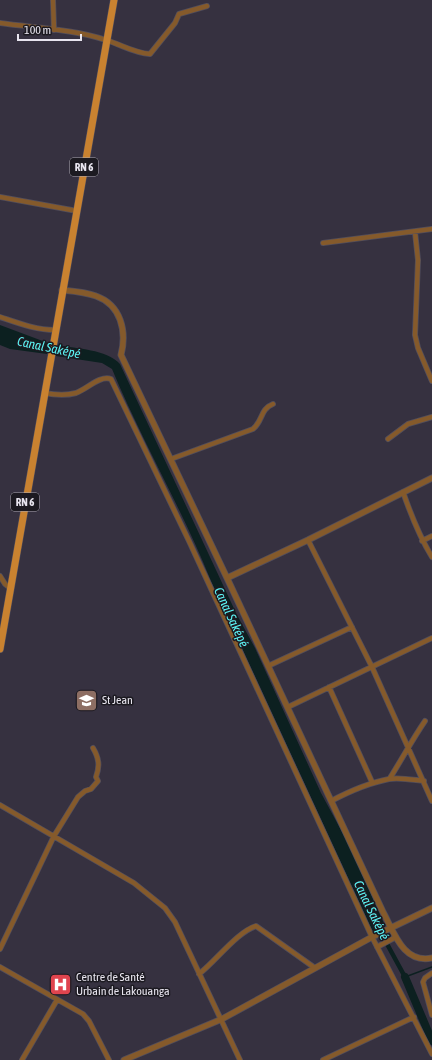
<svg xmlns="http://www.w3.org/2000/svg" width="432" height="1060" font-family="'Asap Condensed',sans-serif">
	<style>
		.water { fill: #0c2020 }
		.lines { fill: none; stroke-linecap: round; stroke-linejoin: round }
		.stream { stroke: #0c2020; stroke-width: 1.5 }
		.canal { stroke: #0c2020; stroke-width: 4.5 }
		.river { stroke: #0c2020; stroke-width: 8 }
		.minor-casing { stroke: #524e5c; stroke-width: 6 }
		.tertiary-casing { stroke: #524e5c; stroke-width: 7 }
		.primary-casing { stroke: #524e5c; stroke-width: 8 }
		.minor { stroke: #855a2b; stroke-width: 4.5 }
		.tertiary { stroke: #855a2b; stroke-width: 5.5 }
		.primary { stroke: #c98230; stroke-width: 7 }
		.labels { text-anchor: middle; stroke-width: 3; stroke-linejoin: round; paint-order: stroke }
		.shield { fill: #1c1a21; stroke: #aba8b1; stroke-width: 1 }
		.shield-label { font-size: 11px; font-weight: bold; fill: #e8e5ef }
		.poi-label { font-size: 12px; fill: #e8e5ef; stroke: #1c1a21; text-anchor: start }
		.water-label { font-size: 13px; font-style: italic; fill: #5cf4f4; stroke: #1c1a21 }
	</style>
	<rect width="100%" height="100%" fill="#363140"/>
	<path class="water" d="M0,325L48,343L47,354L10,349L0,345Z
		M58,345C77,349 106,349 120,364L237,615L255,648L321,793L348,843L386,928L374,934L211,581C182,509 142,441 112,369L102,363L56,356Z"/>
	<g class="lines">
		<path class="stream" d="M405,977L432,967"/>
		<path class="canal" d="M380,931L405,977"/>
		<path class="river" d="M405,977L432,1041"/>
		<defs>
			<path id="minor" d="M53,0L54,30
				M0,23C35,28 73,29 106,40C122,45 134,53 150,54L175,23L179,14L207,6
				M0,197L77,211
				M415,232L418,260L415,335L418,348L432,381
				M323,243L432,229
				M0,317C18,323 36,330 55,330
				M44,393C55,395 65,396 76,393C87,389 100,375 111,379L189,541L372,937L432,1054
				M388,439L408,424L432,417
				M171,459L253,429C263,421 260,409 273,404
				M403,492C411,515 419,536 432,557
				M308,540L372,667L432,801
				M422,541L432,536
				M0,576L5,584L10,588
				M268,666L352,627
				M329,687L372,782
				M288,707L432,638
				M390,778C402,759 412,740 425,721
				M331,801C350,791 368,783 389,779C400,777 414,780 424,781
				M0,805L134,883L165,908L175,922L240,1060
				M377,947L396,937
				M0,949L54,836L78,797L85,791L91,789L98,781L96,777C100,766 99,758 93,748
				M0,967L83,1014L89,1021L109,1060
				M432,973L425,978L423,982L432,1015
				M199,974C216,961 237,932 256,926L315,968
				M22,1060L57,1000
				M323,1060L414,1017"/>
			<path id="tertiary" d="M62,290C73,291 86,292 96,296C121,305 127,331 121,355L227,578L383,912C394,932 403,964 432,958
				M227,578L308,540L432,478
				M124,1060L222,1019L372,937L432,908"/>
			<path id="primary" d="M0,649L114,0"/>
		</defs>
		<use href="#minor" class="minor-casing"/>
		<use href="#tertiary" class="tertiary-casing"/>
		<use href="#primary" class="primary-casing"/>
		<use href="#minor" class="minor"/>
		<use href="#tertiary" class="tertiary"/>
		<use href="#primary" class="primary"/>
	</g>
	<defs>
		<symbol id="school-square" viewBox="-11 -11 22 22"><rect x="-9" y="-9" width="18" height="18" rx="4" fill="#8d6e63" stroke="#1c1a21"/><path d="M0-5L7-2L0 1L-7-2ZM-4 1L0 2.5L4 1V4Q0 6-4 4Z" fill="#fff"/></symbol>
		<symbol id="hospital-square" viewBox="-11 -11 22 22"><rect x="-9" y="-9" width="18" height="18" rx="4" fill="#e0444e" stroke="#1c1a21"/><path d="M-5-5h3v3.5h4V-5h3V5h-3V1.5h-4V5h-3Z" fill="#fff"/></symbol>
	</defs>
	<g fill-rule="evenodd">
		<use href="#school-square" x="74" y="688" width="25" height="25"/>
		<use href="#hospital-square" x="48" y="972" width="25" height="25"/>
	</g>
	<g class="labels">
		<g class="shield">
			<rect x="70" y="158" width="28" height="18" rx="3"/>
			<rect x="11" y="493" width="28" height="18" rx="3"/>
		</g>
		<g class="shield-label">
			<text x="84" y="171">RN 6</text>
			<text x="25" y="506">RN 6</text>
		</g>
		<g class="poi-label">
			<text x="102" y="704">St Jean</text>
			<text x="76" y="981">Centre de Santé<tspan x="76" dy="14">Urbain de Lakouanga</tspan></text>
		</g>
		<g class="water-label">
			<text transform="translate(49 347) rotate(12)" y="5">Canal Saképé</text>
			<text transform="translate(232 617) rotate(65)" y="5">Canal Saképé</text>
			<text transform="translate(372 910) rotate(64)" y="5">Canal Saképé</text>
		</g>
	</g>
	<path d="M18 34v6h63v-6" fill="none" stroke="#e8e5ef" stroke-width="2"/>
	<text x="24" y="34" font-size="12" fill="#e8e5ef" stroke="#1c1a21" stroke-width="3" paint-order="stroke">100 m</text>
</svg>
